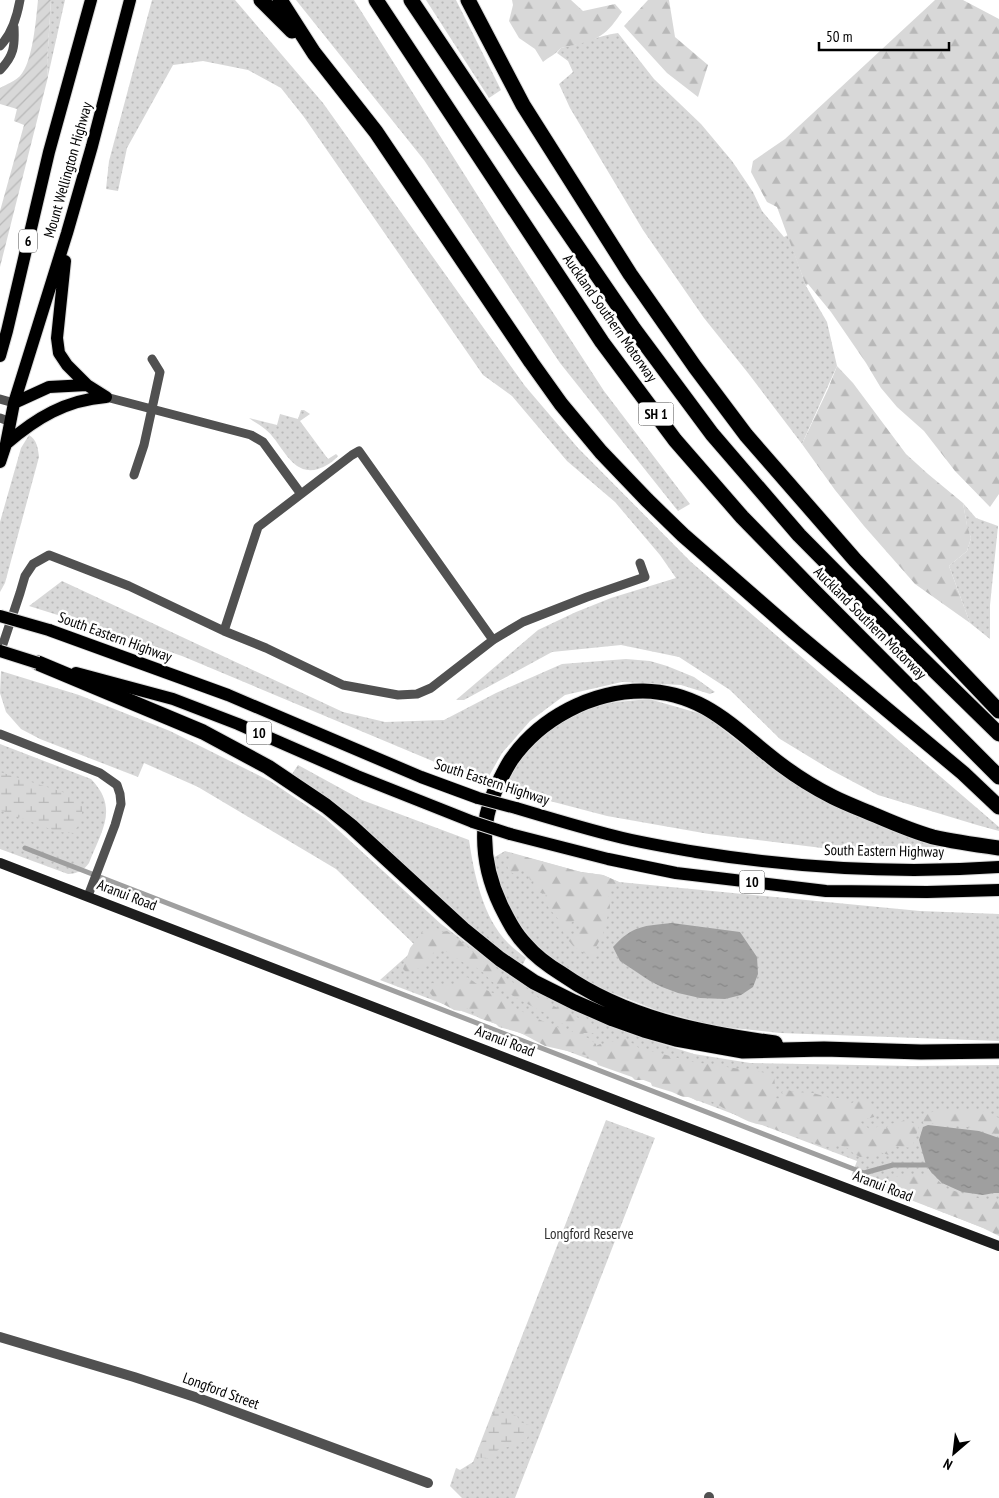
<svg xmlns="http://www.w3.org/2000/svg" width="999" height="1498" font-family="'PT Sans Narrow',sans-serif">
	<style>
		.grass { fill: url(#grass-dots) }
		.forest { fill: url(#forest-firs) }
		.wetland { fill: url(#wetland-marsh) }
		.garden { fill: url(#garden-furrows) }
		.water { fill: url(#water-ripples) }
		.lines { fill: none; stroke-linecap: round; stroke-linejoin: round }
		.stream { stroke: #9f9f9f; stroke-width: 5 }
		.primary-casing { stroke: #dbdbdb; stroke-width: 14 }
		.highway-casing { stroke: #dbdbdb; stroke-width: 17 }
		.lane { stroke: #515151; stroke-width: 9 }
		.street { stroke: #515151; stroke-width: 10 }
		.secondary { stroke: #1e1e1e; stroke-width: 10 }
		.primary { stroke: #000; stroke-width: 12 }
		.highway { stroke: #000; stroke-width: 15 }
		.primary-bridge-casing { stroke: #dbdbdb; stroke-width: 14; stroke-linecap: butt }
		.primary-bridge { stroke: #000; stroke-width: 12 }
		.labels { text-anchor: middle; stroke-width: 5; stroke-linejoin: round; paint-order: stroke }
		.shield { fill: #fff; stroke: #4c4c4c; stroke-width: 1 }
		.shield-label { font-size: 14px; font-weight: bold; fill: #000 }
		.street-label { font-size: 15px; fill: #000; stroke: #fff }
		.park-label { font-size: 15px; fill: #2f2f2f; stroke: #fff }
	</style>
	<defs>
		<pattern id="grass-dots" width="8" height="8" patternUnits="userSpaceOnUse" patternTransform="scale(1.25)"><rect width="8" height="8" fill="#d8d8d8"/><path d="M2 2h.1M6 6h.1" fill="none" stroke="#b8b8b8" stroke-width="1.8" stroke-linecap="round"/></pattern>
		<pattern id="forest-firs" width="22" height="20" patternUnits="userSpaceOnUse" patternTransform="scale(1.25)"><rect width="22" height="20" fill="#d8d8d8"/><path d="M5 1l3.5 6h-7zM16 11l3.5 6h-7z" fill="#b8b8b8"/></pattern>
		<pattern id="wetland-marsh" width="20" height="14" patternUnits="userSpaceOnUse" patternTransform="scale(1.25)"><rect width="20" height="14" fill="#d8d8d8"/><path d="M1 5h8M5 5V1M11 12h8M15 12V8" fill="none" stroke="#b8b8b8"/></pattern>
		<pattern id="garden-furrows" width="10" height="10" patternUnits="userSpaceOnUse" patternTransform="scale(1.25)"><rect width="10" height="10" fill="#d8d8d8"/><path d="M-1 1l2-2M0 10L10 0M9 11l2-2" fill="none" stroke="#b8b8b8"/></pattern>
		<pattern id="water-ripples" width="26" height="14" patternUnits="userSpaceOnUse" patternTransform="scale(1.25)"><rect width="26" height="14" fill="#9f9f9f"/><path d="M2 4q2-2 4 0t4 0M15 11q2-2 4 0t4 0" fill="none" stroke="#878787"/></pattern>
	</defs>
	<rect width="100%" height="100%" fill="#fff"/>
	<path class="grass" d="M51,0H65L48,76L47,64Z
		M152,0H235L323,103L525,386L578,448L691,562L999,827V831L977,825L878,795L831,770L780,739L730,690L679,657L621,645L552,652L464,700H456L538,630L576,612L611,598L676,578L660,555L615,502L567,461L512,396L483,375L304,117L281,88L248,70L203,61L173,65L127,148L118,191L106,189L109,161Z
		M296,0H354L511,248L604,391L690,504L678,511L560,363L424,160Z
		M426,0H456L501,90L489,98Z
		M618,33L654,79L701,124L732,161L753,192L762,211L784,237L788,235L806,286L827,322L837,366L802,444L748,373L704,318L643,230L570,108L559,84L573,72L568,61L557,53L561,48C580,44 598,36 618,33Z
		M301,410H304L310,414L300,421L328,459L336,454L338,456C333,462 325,467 318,469C291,477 282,442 265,429C260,425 254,422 249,418L277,425L280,414L298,419Z
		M29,435C37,440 38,448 39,457L5,583L0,592V522L21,448Z
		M963,503L976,518L998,526L990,605V639L970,623L949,566L967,551L971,538L967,526Z
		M62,581L343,712L385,722L444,720L496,693L562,664L626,659L650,661L667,666L694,677L715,692L710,694L681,685L622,682L565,695L530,721L502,753L485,783L182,656L99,628L29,606Z
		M1,671L79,695L170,731L270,781L325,818L441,924L508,974L569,1006L628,1033L694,1054L750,1063L912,1066L999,1065V1234L851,1177L857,1161L380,980L417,947L336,869L198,787L144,763L138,777L40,739L21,729L6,712L0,693Z
		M649,699L705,715L762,760L815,794L870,821L946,846L945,853L822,848L709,834L607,816L504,789L523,754L553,727L596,704Z
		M0,744L91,779C119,808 102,830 89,863C84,870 77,874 68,874L0,849Z
		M298,765L362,800L469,840C474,874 483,918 508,943C514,949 520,953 526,958L523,964L509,958L292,774Z
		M505,851L581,872L603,875L619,882L920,911L999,914V1041L780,1033L714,1026L656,1010L594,986L559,963L535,945L507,906L498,880L493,858Z
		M606,1120L655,1138L515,1498H462L450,1486L456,1468L460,1470L473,1462Z"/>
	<path class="forest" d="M512,0H571L583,11L615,4L622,12C616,20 609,31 600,36C589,43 573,45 561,48C556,54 549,57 543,62L535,49L519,38L509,21L513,5Z
		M648,0H669L675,37L708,65L698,97L667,73L624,26Z
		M935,0H963L999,19V494L990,507L955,471L924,431L897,407L881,388L866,363L831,312L808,284L806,286L777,207L767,202L751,172L753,161L785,139Z
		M837,366L853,383L906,454L928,474L963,503L967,525L971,538L967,551L949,566L970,623L915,584L864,526L835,490L802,444L828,389Z
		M514,854L581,872L603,875L619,882L605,892L609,897L610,907L603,934L596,947L598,956L593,958L574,947L569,941L570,937L579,935L577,932L580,928L577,919L571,923L570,931L567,935L564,934C562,930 562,926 560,922C555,913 543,907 546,894L541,893L532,887L534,881L530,880L527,870L521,868L516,874L509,872L507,865Z
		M433,925L442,932L447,931C464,942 478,958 495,970C528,994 559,1010 597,1026L595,1033H584L581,1035L588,1038L596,1044V1046L600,1044L606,1045L609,1041L618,1042L625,1038L639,1048L693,1062L774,1074L775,1087L774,1098L784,1099L782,1092L785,1089L794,1092L813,1093L830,1098H840L849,1105L855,1101L866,1100L878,1110L874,1117L859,1121L872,1131L878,1126L886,1129L889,1124L901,1122L905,1119L919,1126L912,1148L895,1146L889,1155L879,1152L871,1156L860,1157L854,1154L849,1149L840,1145L825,1147L776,1130L773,1125C747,1128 727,1107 704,1098L697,1101L690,1097H683L672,1092L652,1086L650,1080H635L632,1077L598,1065L594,1057L545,1046L521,1033L499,1027L496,1024L479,1018L475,1011L465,1008L460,1011L454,1010L436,1000L429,992V987L432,983C449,988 453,987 467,977L484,989L502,997L517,1009L551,1025L573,1032L571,1027L553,1020L545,1013L516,998L491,981L485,974L474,966L467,965L441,948L435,951L422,967L407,973L403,969L410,948L423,931L430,934L431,927Z
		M978,1109L999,1118V1135L960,1125L923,1123C924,1119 925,1116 929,1113C939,1108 966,1110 978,1109Z
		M903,1174H930L948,1189L981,1199L999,1200V1236L983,1228L892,1192L889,1185L896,1177Z"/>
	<path class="wetland" d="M0,772L72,795L82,806V819L74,833L58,832L0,810Z
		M494,1411L517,1416L520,1422L532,1426L526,1441L498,1450L490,1459L476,1457Z"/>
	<path class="garden" d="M38,0H51L47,64L48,77L0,267V211L24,125L14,121L17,109L0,104V88C7,84 15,81 20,76C33,62 36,19 38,0Z"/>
	<path class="water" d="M672,923L740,932L757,957L758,974L753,987L741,995L725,999L700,998L678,993L662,987L650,981L620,961L613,947C633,925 644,926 672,923Z
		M928,1125L979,1131L999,1138V1193H994L983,1195L962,1192L942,1183L931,1172L926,1165L919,1140L923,1127Z"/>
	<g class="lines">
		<path class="stream" d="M25,848L864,1173L893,1165H926"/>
		<defs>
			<path id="primary" d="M65,261L57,338L59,353L67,365L87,385L106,397
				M0,356L7,331L49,152L91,0
				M14,403L49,387L87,385
				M6,444C36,418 66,400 106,397
				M0,462L6,444L14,403L67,233L92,146L130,0
				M49,630L228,695L421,777L478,798
				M76,673L173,699L238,724L357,776L473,822
				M516,808C546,817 576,826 607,834C636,842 667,847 696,852C796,868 898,874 999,867
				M510,834L608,859L676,873L826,891L927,892L999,890"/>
			<path id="highway" d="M261,0L292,31
				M280,0L314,53L376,132L531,362L561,404L601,452L647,500L683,535L794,632L963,773L999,807
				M376,0L602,342L675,440L742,517L814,591L999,777
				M411,0L523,167L634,329L712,434L799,535L902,639L999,734
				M468,0L523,105L630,274L695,367L746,435L855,560L999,711
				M38,663L203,732L268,767L326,806L351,826L463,929L500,959L534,982L574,1002L613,1019L644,1030L676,1039L743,1051L824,1049L921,1052L999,1051
				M775,1043C700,1033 625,1018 562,974C549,966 536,957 526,945C515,934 508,920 501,906C489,881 483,854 485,827C487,810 493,793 501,778C504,772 507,766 511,760C540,718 592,691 643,691C705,692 735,730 780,764C796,776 815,788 833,797C845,803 858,808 870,813C891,822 911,831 933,837C955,842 977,845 999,848"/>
		</defs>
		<use href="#primary" class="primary-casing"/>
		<use href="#highway" class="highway-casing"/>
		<path class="lane" d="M0,46C12,34 17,17 20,0
			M0,70C14,56 15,46 14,27
			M106,397L251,435L263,442L301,494
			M0,399L14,403
			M0,418L11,422
			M134,475L144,445L160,372L152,359
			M224,631L258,527L352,455L359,451L493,640
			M0,653L20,593L25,576L33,564L49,555L129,586L224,631L266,648L343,685L398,695L417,694L431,688L493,640L523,622L587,597L645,577L640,563
			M0,734L100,773L117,785L120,794L121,804L115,825L88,896"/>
		<path class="street" d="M0,1337L134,1377L198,1398L428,1483
			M709,1497V1498"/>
		<path class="secondary" d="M0,863L638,1109L999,1246"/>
		<use href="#primary" class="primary"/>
		<use href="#highway" class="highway"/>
		<defs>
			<path id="primary-bridge" d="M0,616L49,630
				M0,651L38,663
				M478,798L516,808
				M473,822L510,834"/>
		</defs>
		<use href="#primary-bridge" class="primary-bridge-casing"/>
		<use href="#primary-bridge" class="primary-bridge"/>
	</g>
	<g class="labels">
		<g class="shield">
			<rect x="19" y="229.5" width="18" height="23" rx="4"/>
			<rect x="638.5" y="402.5" width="35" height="23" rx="4"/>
			<rect x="246.5" y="721.5" width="25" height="23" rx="4"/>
			<rect x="739.5" y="870.5" width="25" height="23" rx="4"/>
		</g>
		<g class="shield-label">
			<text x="28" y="246">6</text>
			<text x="656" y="419">SH 1</text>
			<text x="259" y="738">10</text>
			<text x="752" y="887">10</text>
		</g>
		<g class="street-label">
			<text transform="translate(68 170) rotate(-74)" y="5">Mount Wellington Highway</text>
			<text transform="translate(610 318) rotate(55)" y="5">Auckland Southern Motorway</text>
			<text transform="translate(870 623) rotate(45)" y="5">Auckland Southern Motorway</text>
			<text transform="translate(115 637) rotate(20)" y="5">South Eastern Highway</text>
			<text transform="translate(492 782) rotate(18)" y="5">South Eastern Highway</text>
			<text transform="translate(884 851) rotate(1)" y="5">South Eastern Highway</text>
			<text transform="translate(127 895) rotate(21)" y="5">Aranui Road</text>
			<text transform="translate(505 1041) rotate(21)" y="5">Aranui Road</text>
			<text transform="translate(883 1186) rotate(21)" y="5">Aranui Road</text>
			<text transform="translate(221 1391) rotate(20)" y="5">Longford Street</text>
		</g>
		<g class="park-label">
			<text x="589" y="1239">Longford Reserve</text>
		</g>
	</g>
	<g transform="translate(954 1453) rotate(208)" stroke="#ffffff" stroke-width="4" paint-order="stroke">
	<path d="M0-4L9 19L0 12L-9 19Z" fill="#000000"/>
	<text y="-8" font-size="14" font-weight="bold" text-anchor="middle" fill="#000000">N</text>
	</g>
	<path d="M819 42v8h130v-8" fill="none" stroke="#000000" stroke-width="2.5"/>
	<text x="826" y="42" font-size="15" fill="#000000" stroke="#ffffff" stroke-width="4" paint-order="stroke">50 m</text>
</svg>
